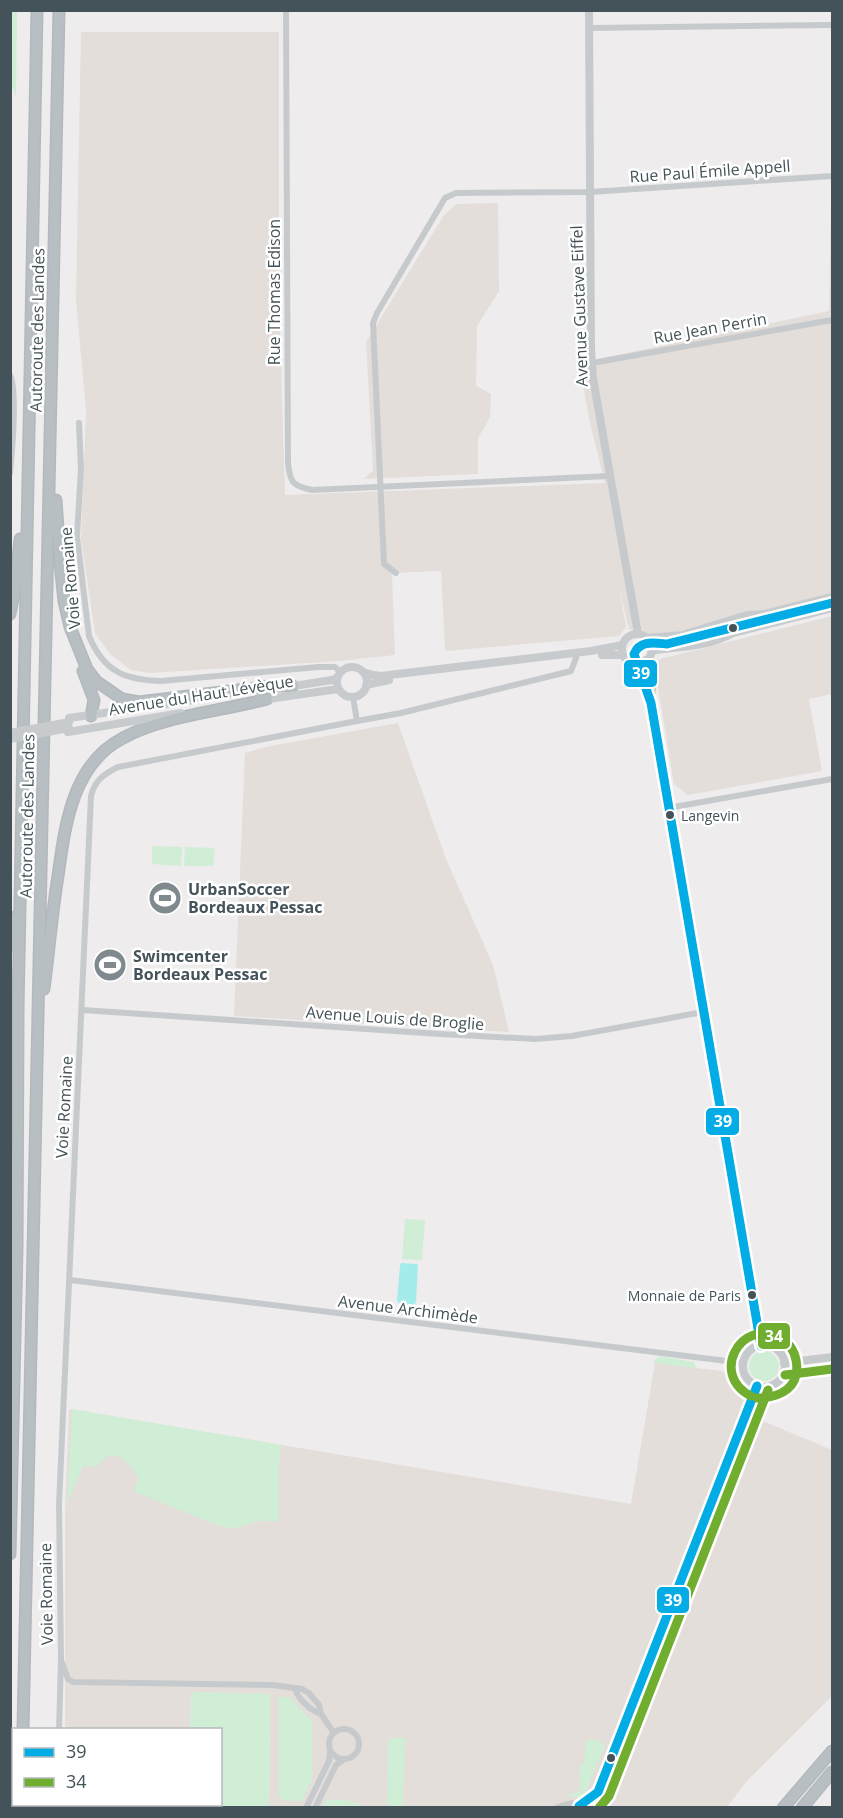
<svg xmlns="http://www.w3.org/2000/svg" width="843" height="1818" font-family="'Open Sans',sans-serif">
	<style>
		.commercial { fill: #e3deda }
		.green { fill: #d0edd5 }
		.water { fill: #a4ebec }
		.lines { fill: none; stroke-linecap: round; stroke-linejoin: round }
		.motorway-casing { stroke: #b2b8bc; stroke-width: 13 }
		.minor { stroke: #c7cacc; stroke-width: 6 }
		.tertiary { stroke: #c7cacc; stroke-width: 8 }
		.secondary { stroke: #c7cbce; stroke-width: 8 }
		.motorway { stroke: #b8bfc2; stroke-width: 10 }
		.secondary-bridge { stroke: #c7cbce; stroke-width: 8 }
		.bus-1-casing { stroke: #fff; stroke-width: 14 }
		.bus-2-casing { stroke: #fff; stroke-width: 14 }
		.bus-1 { stroke: #03ace4; stroke-width: 9 }
		.bus-2 { stroke: #71ae2f; stroke-width: 9 }
		.bus-dot { fill: #445359; stroke: #fff; stroke-width: 2 }
		.labels { text-anchor: middle; stroke-width: 5; stroke-linejoin: round; paint-order: stroke }
		.bus-label { font-size: 14px; fill: #445359; stroke: #fff; text-anchor: start }
		.street-label { font-size: 16px; fill: #445359; stroke: #fff }
		.poi-label { font-size: 16px; font-weight: bold; fill: #445359; stroke: #fff; text-anchor: start }
		.line-badge { stroke: #fff; stroke-width: 2 }
		.badge-label { font-size: 16px; text-anchor: middle; font-weight: bold; fill: #fff }
	</style>
	<rect width="100%" height="100%" fill="#eeeced"/>
	<path class="commercial" d="M81,32H279V299L285,495L605,483L590,423L579,363L829,311L832,158V594L777,611L652,637L640,628L629,630L619,587L626,627L619,636L445,651L441,571L392,573L395,655L339,661L150,673L131,670L110,654L95,633L81,539L86,411L76,300Z
		M498,203L499,291L477,326L476,386L491,394L490,417L478,438V474L364,479L373,470L366,342L444,215L457,204Z
		M832,616V694L809,699L822,771L688,795L674,784L655,669L660,659Z
		M398,723L446,859L493,965L509,1032L234,1016L245,753L265,747Z
		M655,1363L729,1372L758,1419L832,1450V1696L747,1781L727,1807H269L270,1694L191,1692L190,1729L65,1730V1513L69,1409L631,1504Z
		M190,1805V1808L65,1807V1804Z"/>
	<path class="green" d="M10,11H17L16,96L11,85Z
		M152,846L182,847L181,866L152,864Z
		M185,847L215,848L213,866H184Z
		M405,1219L425,1220L422,1260L402,1259Z
		M749 1366a15 15 0 1 1 30 0a15 15 0 1 1-30 0Z
		M659,1356L694,1362L696,1368L653,1363Z
		M72,1409L282,1445L279,1461V1521H257L235,1529L217,1525L133,1491L139,1479C132,1466 124,1455 108,1455L96,1467L83,1466L67,1505Z
		M191,1692L270,1694L269,1807H190V1805L220,1804V1730L190,1729Z
		M279,1697H289L312,1721V1780L302,1801L282,1800L279,1794Z
		M388,1738H405L403,1807H389L387,1803Z
		M586,1740H598L605,1745L585,1794L581,1792L584,1796L582,1797L566,1796L580,1791L579,1790L580,1765H584Z
		M326,1800H346L361,1804L359,1807H322Z"/>
	<path class="water" d="M401,1263L417,1264L418,1266L416,1302L414,1305L399,1303L397,1301L400,1266Z"/>
	<g class="lines">
		<defs>
			<path id="motorway" d="M56,500L61,573L64,601L70,627L87,669L96,681L122,699L139,702L271,686H293
				M10,614L15,588L20,539
				M83,671L94,700L91,716
				M10,917L13,946
				M44,989C49,951 52,913 58,876C65,826 72,764 123,738C163,716 222,711 267,699
				M10,1554L17,1247L18,1008L37,10
				M23,1730L59,10
				M22,1808L23,1804
				M783,1808L832,1751
				M802,1808L832,1772"/>
		</defs>
		<use href="#motorway" class="motorway-casing"/>
		<path class="minor" d="M286,10L288,463C290,483 293,486 312,490L609,476
			M589,28L832,25
			M592,363L832,320
			M10,375C18,392 12,452 10,473
			M79,423L81,469L77,536L89,636C104,672 125,680 161,681L318,667H335L340,672
			M396,573L384,564L373,323L377,313L445,198L456,193L590,192L832,176
			M357,721L401,713L571,671L576,658
			M668,808L832,779
			M82,1010L440,1034L535,1039L572,1036L703,1012
			M70,1280L743,1363
			M62,1663L68,1679L73,1682L273,1685L302,1689L309,1693L319,1705L321,1714L334,1733
			M295,1689C298,1699 311,1711 321,1714
			M329 1744a15 15 0 1 1 30 0a15 15 0 1 1-30 0Z
			M59,1730L61,1659L59,1504L91,796C95,780 104,774 118,767L357,721L353,697
			M59,1808V1804
			M306,1808L329,1761L330,1751
			M315,1808L336,1765L343,1760"/>
		<path class="tertiary" d="M589,10L591,349L593,378L638,634
			M646,660L652,688L651,699
			M638,663L651,703L761,1346
			M743 1366a21 21 0 1 1 42 0a21 21 0 1 1-42 0Z
			M784,1363L832,1357
			M558,1808L572,1804L581,1808
			M592,1808L757,1386"/>
		<path class="secondary" d="M622 649a15 15 0 1 1 30 0a15 15 0 1 1-30 0Z
			M647,638L682,635L747,615L765,614L832,597
			M651,651C680,646 706,648 733,633L832,608
			M602,655H623
			M337 682a15 15 0 1 1 30 0a15 15 0 1 1-30 0Z
			M363,672L373,675L381,676L591,651L622,645
			M366,685L389,680
			M287,687L332,680L337,678
			M261,700L338,689
			M69,718L194,700
			M68,732L181,713"/>
		<use href="#motorway" class="motorway"/>
		<path class="secondary-bridge" d="M10,733L69,722
			M10,739L69,728"/>
		<defs>
			<path id="bus-1" d="M761,1346L651,703L634,654C640,640 654,643 667,644L832,603
				M579,1806L598,1792L757,1386"/>
			<path id="bus-2" d="M785,1375L832,1369
				M751,1396C709,1375 741,1317 780,1338C788,1342 794,1350 796,1360C801,1387 781,1398 757,1398
				M599,1808L609,1796L768,1390"/>
		</defs>
		<use href="#bus-1" class="bus-1-casing"/>
		<use href="#bus-2" class="bus-2-casing"/>
		<use href="#bus-1" class="bus-1"/>
		<use href="#bus-2" class="bus-2"/>
	</g>
	<defs>
		<symbol id="stadium-disc" viewBox="-11 -11 22 22"><circle r="9.5" fill="#80898d" stroke="#fff"/><path d="M0-5a6.5 5 0 1 0 0 10a6.5 5 0 1 0 0-10ZM-3.5-1.8h7v3.6h-7Z" fill="#fff"/></symbol>
	</defs>
	<g fill-rule="evenodd">
		<use href="#stadium-disc" x="146" y="879" width="38" height="38"/>
		<use href="#stadium-disc" x="91" y="946" width="38" height="38"/>
	</g>
	<g class="bus-dot">
		<circle cx="733" cy="628" r="5"/>
		<circle cx="670" cy="815" r="5"/>
		<circle cx="752" cy="1295" r="5"/>
		<circle cx="611" cy="1758" r="5"/>
	</g>
	<g class="labels">
		<g class="bus-label">
			<text x="681" y="821">Langevin</text>
			<text x="741" y="1301" text-anchor="end">Monnaie de Paris</text>
		</g>
		<g class="street-label">
			<text transform="translate(710 171) rotate(-4)" y="6">Rue Paul Émile Appell</text>
			<text transform="translate(274 292) rotate(-90)" y="6">Rue Thomas Edison</text>
			<text transform="translate(579 306) rotate(-92)" y="6">Avenue Gustave Eiffel</text>
			<text transform="translate(710 328) rotate(-10)" y="6">Rue Jean Perrin</text>
			<text transform="translate(37 330) rotate(-89)" y="6">Autoroute des Landes</text>
			<text transform="translate(70 578) rotate(-95)" y="6">Voie Romaine</text>
			<text transform="translate(201 695) rotate(-9)" y="6">Avenue du Haut Lévèque</text>
			<text transform="translate(27 816) rotate(-89)" y="6">Autoroute des Landes</text>
			<text transform="translate(395 1018) rotate(4)" y="6">Avenue Louis de Broglie</text>
			<text transform="translate(64 1107) rotate(-87)" y="6">Voie Romaine</text>
			<text transform="translate(408 1309) rotate(7)" y="6">Avenue Archimède</text>
			<text transform="translate(46 1594) rotate(-91)" y="6">Voie Romaine</text>
		</g>
		<g class="poi-label">
			<text x="188" y="895">UrbanSoccer<tspan x="188" dy="18">Bordeaux Pessac</tspan></text>
			<text x="133" y="962">Swimcenter<tspan x="133" dy="18">Bordeaux Pessac</tspan></text>
		</g>
	</g>
	<g class="line-badge">
		<rect x="623" y="659" width="35" height="29" rx="6" fill="#03ace4"/>
		<rect x="705" y="1107" width="35" height="29" rx="6" fill="#03ace4"/>
		<rect x="757" y="1322" width="34" height="28" rx="6" fill="#71ae2f"/>
		<rect x="656" y="1586" width="34" height="28" rx="6" fill="#03ace4"/>
	</g>
	<g class="badge-label">
		<text x="641" y="679">39</text>
		<text x="723" y="1127">39</text>
		<text x="774" y="1342">34</text>
		<text x="673" y="1606">39</text>
	</g>
	<rect width="843" height="1818" fill="none" stroke="#445359" stroke-width="24"/>
	<rect x="12" y="1728" width="210" height="78" fill="#ffffff" stroke="#b4babd" stroke-width="1.5"/>
	<rect x="24" y="1748" width="30" height="9" fill="#03ace4" stroke="#b4babd" stroke-width="1.5"/>
	<text x="66" y="1758" font-size="18" fill="#445359">39</text>
	<rect x="24" y="1778" width="30" height="9" fill="#71ae2f" stroke="#b4babd" stroke-width="1.5"/>
	<text x="66" y="1788" font-size="18" fill="#445359">34</text>
</svg>
